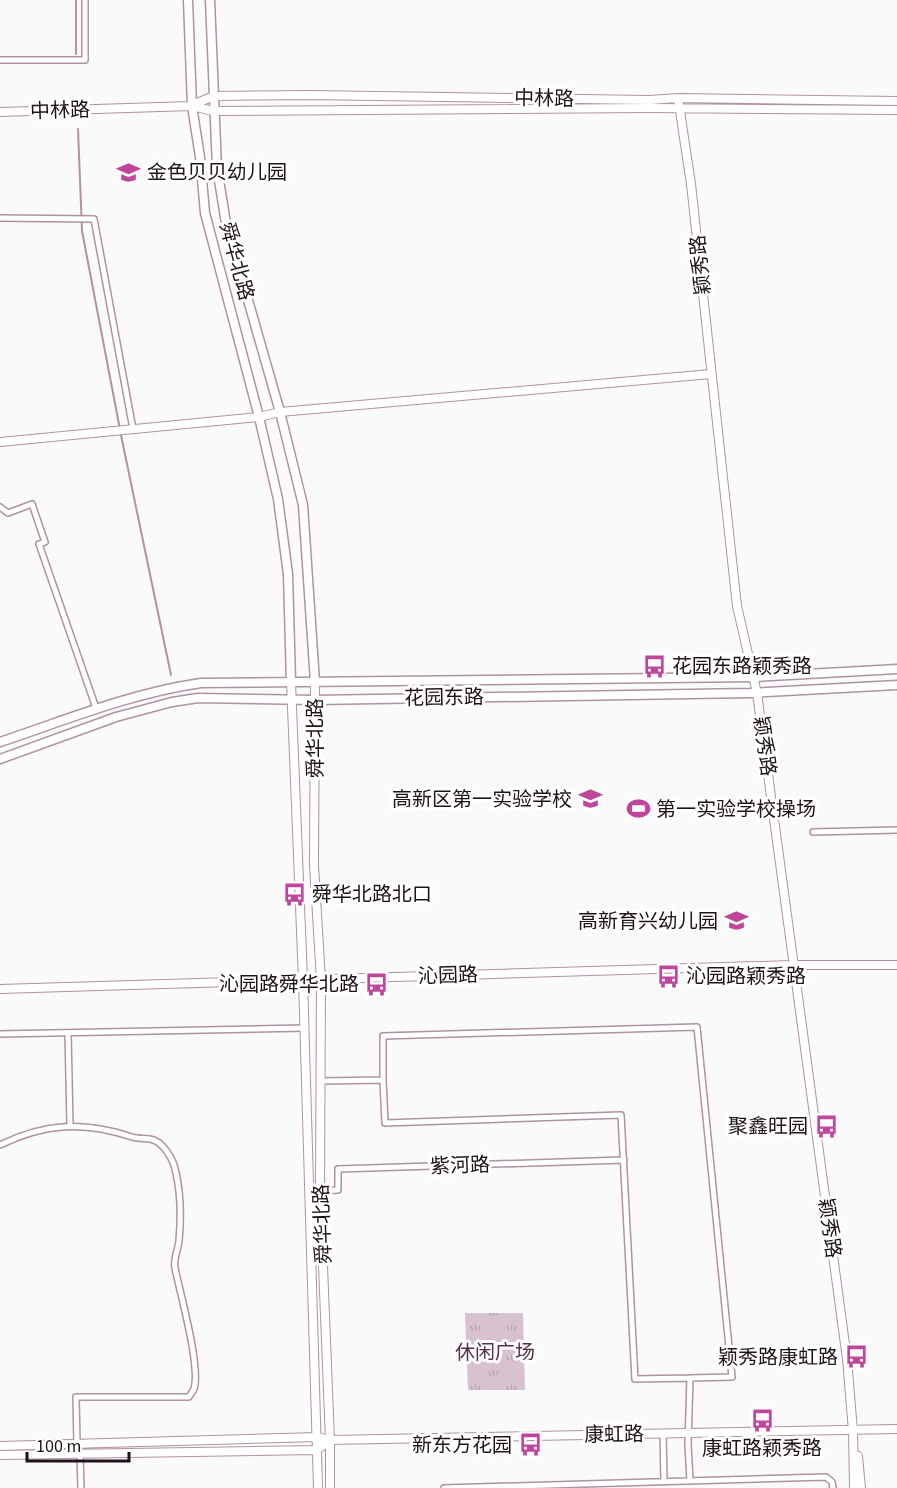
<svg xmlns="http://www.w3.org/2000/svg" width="897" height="1488" font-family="'Source Sans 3','Noto Sans SC',sans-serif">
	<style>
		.grass { fill: url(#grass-tufts) }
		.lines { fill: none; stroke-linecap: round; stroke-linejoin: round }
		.stream { stroke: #b390a6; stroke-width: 2 }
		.street-casing { stroke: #b191a4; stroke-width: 8 }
		.secondary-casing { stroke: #b191a4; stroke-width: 10 }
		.primary-casing { stroke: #b191a4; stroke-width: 11 }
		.street { stroke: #fff; stroke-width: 5 }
		.secondary { stroke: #fff; stroke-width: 8 }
		.primary { stroke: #fff; stroke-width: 8 }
		.labels { text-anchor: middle; stroke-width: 6; stroke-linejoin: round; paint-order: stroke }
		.street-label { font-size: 20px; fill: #1e131a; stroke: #fff }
		.poi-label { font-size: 20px; fill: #1e131a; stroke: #fff; text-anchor: end }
		.park-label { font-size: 20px; fill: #5a2b4a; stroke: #fff }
	</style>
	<defs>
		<pattern id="grass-tufts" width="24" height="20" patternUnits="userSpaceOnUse" patternTransform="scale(1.5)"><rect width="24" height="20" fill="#d9c2d0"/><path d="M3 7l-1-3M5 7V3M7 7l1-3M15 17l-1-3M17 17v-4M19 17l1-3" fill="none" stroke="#baa6b2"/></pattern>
	</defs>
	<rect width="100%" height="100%" fill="#fafafa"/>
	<path class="grass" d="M465,1313H523L525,1390H468Z"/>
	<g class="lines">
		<path class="stream" d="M76,54V0
			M78,129L82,231L122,440L171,675"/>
		<defs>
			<path id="street" d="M0,60H85V0
				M0,218L94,219L133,429
				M0,507L8,513L32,504L45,542L39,544L96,708
				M813,832L897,830
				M68,1033L70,1125
				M0,1034L304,1028
				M383,1080V1036L697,1027L732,1377L690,1378
				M321,1081L383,1080L385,1123L621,1115L635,1379L690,1378L688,1444L690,1481
				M0,1145C45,1123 84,1121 132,1137C138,1139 144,1138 150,1139C164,1141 174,1161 176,1173C181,1195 181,1219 179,1241C178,1250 173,1260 175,1268C180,1293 201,1367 194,1389C193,1392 190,1394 189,1397H76L77,1444
				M320,1191L338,1190V1169L624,1160
				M663,1433L664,1482
				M80,1454L81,1488
				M444,1488L826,1477L832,1482L833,1488"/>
			<path id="secondary" d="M678,98L691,184L737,606L757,693L847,1359L853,1431L854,1488
				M192,105L214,96L310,95L650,100L678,98L897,101
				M0,112L192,106L213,111L650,108L897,110
				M0,442L259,417L280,412L711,374
				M291,682L303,980L318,1488
				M315,682L314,865L321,980L320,1191L330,1440V1488
				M0,989L792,965H897
				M0,1446L317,1437L330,1440L897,1429
				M0,1455L317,1450L330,1440
				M858,1456L861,1488"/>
			<path id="primary" d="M188,0L192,106L200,157L205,213L259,417L278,499L288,574L291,682
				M210,0L217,168L226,223L280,412L303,505L315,682
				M0,742C66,720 131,693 201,683L755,677L897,669
				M0,759L116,717L172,702L198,698L315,700L750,693L897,685"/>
		</defs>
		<use href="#street" class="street-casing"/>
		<use href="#secondary" class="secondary-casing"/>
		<use href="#primary" class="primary-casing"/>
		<use href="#street" class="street"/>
		<use href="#secondary" class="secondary"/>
		<use href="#primary" class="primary"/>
	</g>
	<defs>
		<symbol id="school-bare" viewBox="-9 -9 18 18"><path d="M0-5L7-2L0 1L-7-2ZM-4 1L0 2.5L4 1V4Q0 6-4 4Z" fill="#bf479b" stroke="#fff" stroke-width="2.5" paint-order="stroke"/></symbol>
		<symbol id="bus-bare" viewBox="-9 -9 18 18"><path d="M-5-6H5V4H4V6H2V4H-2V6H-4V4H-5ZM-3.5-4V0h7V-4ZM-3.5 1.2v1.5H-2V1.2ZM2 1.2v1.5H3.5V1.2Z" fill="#bf479b" stroke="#fff" stroke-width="2.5" paint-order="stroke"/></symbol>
		<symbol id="stadium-bare" viewBox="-9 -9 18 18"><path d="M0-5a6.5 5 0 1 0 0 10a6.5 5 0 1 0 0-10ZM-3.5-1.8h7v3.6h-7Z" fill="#bf479b" stroke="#fff" stroke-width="2.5" paint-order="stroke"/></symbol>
	</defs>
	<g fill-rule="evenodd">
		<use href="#school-bare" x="112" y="156" width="33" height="33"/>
		<use href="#bus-bare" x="638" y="650" width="33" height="33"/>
		<use href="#school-bare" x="574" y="782" width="33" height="33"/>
		<use href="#stadium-bare" x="622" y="792" width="33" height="33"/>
		<use href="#bus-bare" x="278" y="878" width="33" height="33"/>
		<use href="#school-bare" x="720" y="904" width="33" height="33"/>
		<use href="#bus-bare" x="652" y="960" width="33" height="33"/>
		<use href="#bus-bare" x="360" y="968" width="33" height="33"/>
		<use href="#bus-bare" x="810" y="1110" width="33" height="33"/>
		<use href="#bus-bare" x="840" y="1340" width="33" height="33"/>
		<use href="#bus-bare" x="746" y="1404" width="33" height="33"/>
		<use href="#bus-bare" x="514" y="1428" width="33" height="33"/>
	</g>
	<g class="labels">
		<g class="street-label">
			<text transform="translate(544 98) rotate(1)" y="7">中林路</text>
			<text transform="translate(60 110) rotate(-2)" y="7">中林路</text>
			<text transform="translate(237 261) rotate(75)" y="7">舜华北路</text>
			<text transform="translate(700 265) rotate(-96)" y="7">颖秀路</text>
			<text transform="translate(444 697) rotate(-1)" y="7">花园东路</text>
			<text transform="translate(315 738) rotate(-90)" y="7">舜华北路</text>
			<text transform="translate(765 746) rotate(82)" y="7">颖秀路</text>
			<text transform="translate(448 975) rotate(-2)" y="7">沁园路</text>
			<text transform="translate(460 1165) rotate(-2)" y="7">紫河路</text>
			<text transform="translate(322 1224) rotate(-92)" y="7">舜华北路</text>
			<text transform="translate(830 1228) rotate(82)" y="7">颖秀路</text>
			<text transform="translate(614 1434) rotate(-1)" y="7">康虹路</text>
		</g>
		<g class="poi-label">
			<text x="147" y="179" text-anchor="start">金色贝贝幼儿园</text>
			<text x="672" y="673" text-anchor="start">花园东路颖秀路</text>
			<text x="572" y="806">高新区第一实验学校</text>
			<text x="656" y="816" text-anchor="start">第一实验学校操场</text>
			<text x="312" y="901" text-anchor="start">舜华北路北口</text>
			<text x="718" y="928">高新育兴幼儿园</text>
			<text x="686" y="983" text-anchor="start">沁园路颖秀路</text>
			<text x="359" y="991">沁园路舜华北路</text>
			<text x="808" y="1133">聚鑫旺园</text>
			<text x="838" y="1364">颖秀路康虹路</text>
			<text x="512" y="1452">新东方花园</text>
			<text x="762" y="1455" text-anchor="middle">康虹路颖秀路</text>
		</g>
		<g class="park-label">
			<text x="495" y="1359">休闲广场</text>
		</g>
	</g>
	<path d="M27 1452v9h102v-9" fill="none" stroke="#1e131a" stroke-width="3"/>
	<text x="36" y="1452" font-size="18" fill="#1e131a" stroke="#ffffff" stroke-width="4.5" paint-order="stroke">100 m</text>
</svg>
